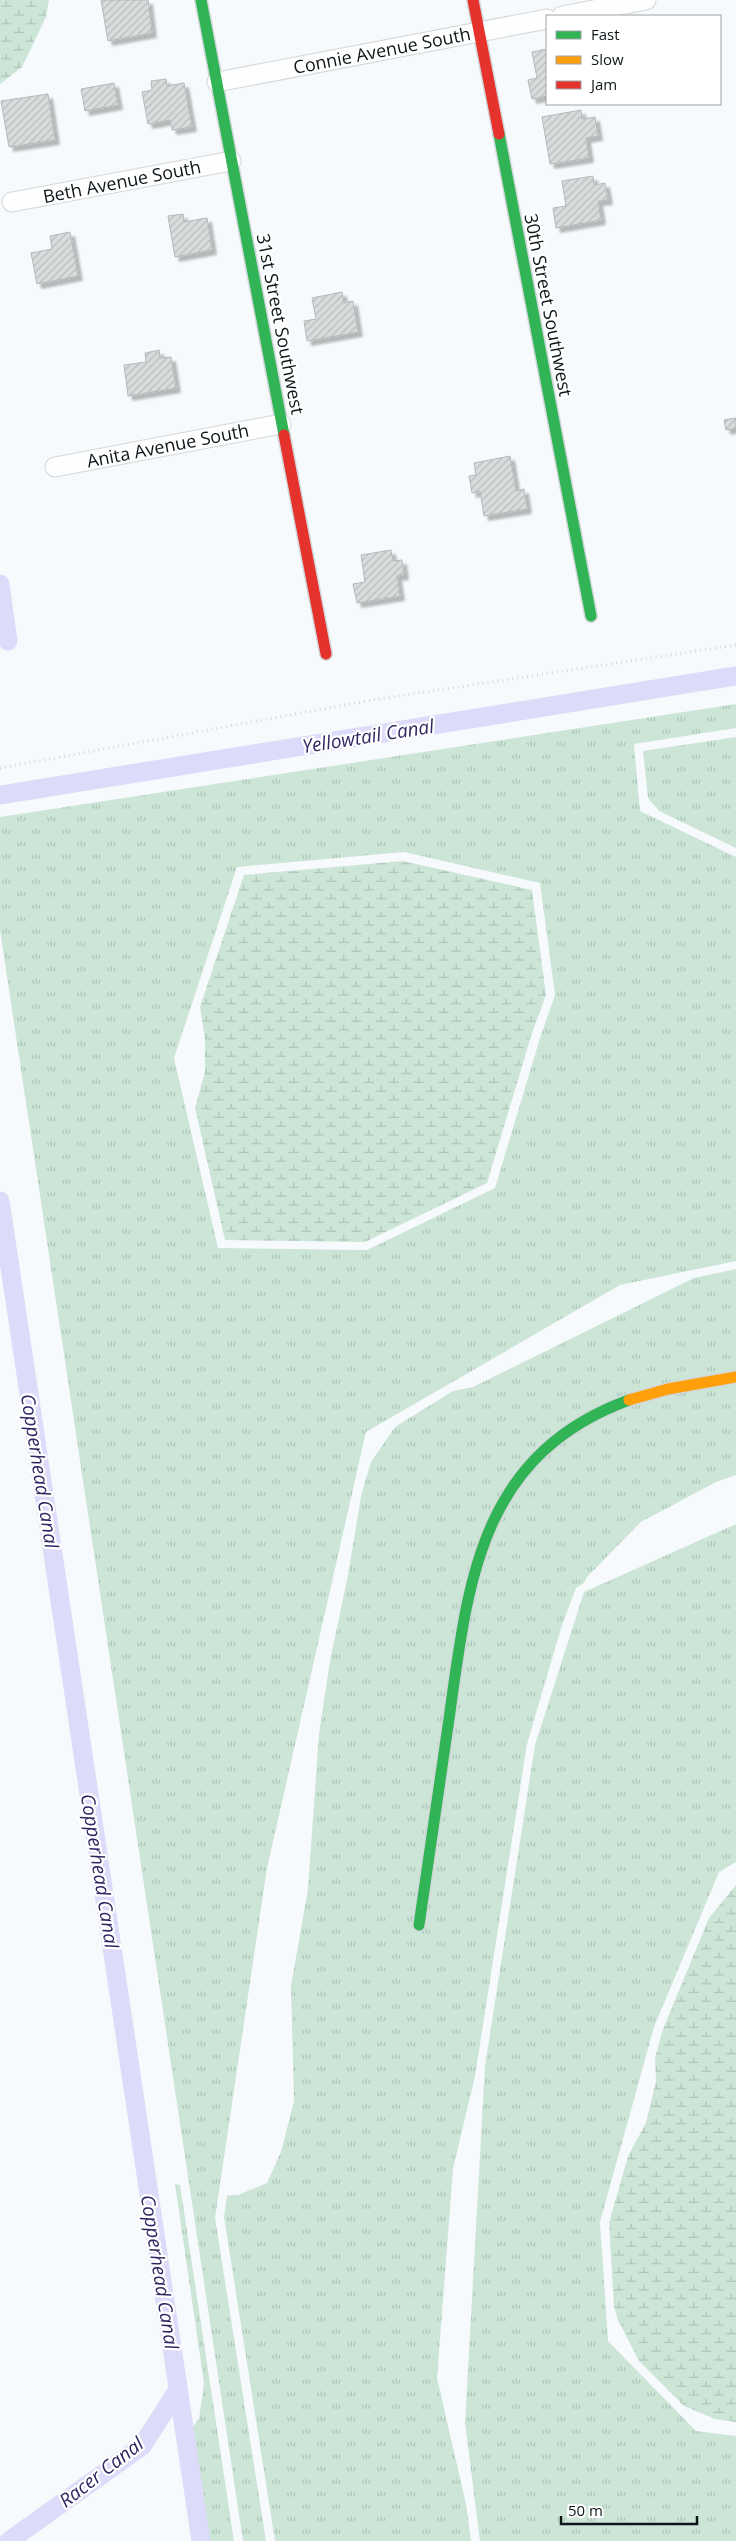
<svg xmlns="http://www.w3.org/2000/svg" width="736" height="2541" font-family="'Open Sans',sans-serif">
	<style>
		.grass { fill: url(#grass-tufts); fill-rule: evenodd }
		.wetland { fill: url(#wetland-marsh) }
		.lines { fill: none; stroke-linecap: round; stroke-linejoin: round }
		.canal { stroke: #dcdbf9; stroke-width: 19 }
		.building { fill: url(#building-hatch); stroke: #b3b9b9; filter: url(#shadow) }
		.street-casing { stroke: #d2d8da; stroke-width: 21 }
		.fast-casing { stroke: #d2d8da; stroke-width: 14 }
		.slow-casing { stroke: #d2d8da; stroke-width: 14 }
		.jam-casing { stroke: #d2d8da; stroke-width: 14 }
		.path { stroke: #d6d7d8; stroke-width: 3; stroke-dasharray: 1 4; stroke-linecap: butt }
		.street { stroke: #fefeff; stroke-width: 19 }
		.fast { stroke: #30b455; stroke-width: 11 }
		.slow { stroke: #ff9f0a; stroke-width: 11 }
		.jam { stroke: #e5322d; stroke-width: 11 }
		.labels { text-anchor: middle; stroke-width: 4.5; stroke-linejoin: round; paint-order: stroke }
		.street-label { font-size: 18px; fill: #0d1619; stroke: #fff }
		.water-label { font-size: 19px; font-style: italic; fill: #312762; stroke: #fff }
	</style>
	<defs>
		<pattern id="grass-tufts" width="24" height="20" patternUnits="userSpaceOnUse" patternTransform="scale(1.25)"><rect width="24" height="20" fill="#cce5d7"/><path d="M3 7l-1-3M5 7V3M7 7l1-3M15 17l-1-3M17 17v-4M19 17l1-3" fill="none" stroke="#aec4b8"/></pattern>
		<pattern id="wetland-marsh" width="20" height="14" patternUnits="userSpaceOnUse" patternTransform="scale(1.25)"><rect width="20" height="14" fill="#cce5d7"/><path d="M1 5h8M5 5V1M11 12h8M15 12V8" fill="none" stroke="#aec4b8"/></pattern>
		<pattern id="building-hatch" width="6" height="6" patternUnits="userSpaceOnUse" patternTransform="scale(1.25)"><rect width="6" height="6" fill="#d7dddd"/><path d="M-1 1l2-2M0 6l6-6M5 7l2-2" fill="none" stroke="#b7bdbd"/></pattern>
		<filter id="shadow"><feDropShadow dx="4.5" dy="4.5" stdDeviation="1" flood-color="#0004"/></filter>
	</defs>
	<rect width="100%" height="100%" fill="#f7fafc"/>
	<path class="grass" d="M736,704V728L634,744L640,811L736,857V1261L620,1285L366,1432L267,1868L215,2218L266,2541H243L0,930V817ZM404,852L540,883L555,995L541,1035L495,1188L367,1250L218,1248L174,1058L237,867Z
		M736,737V848L659,811L648,798L643,751Z
		M736,1269V1475L716,1482L641,1522L587,1577L584,1583L576,1588L562,1625L527,1744L475,2076L453,2169L437,2378L466,2504L471,2541H275L224,2217L227,2196L238,2195L267,2183L281,2152L294,2101L291,1986L308,1889L319,1734L330,1661L348,1575L361,1496L371,1462L395,1427L453,1391L473,1387L694,1278Z
		M736,1524V1862L719,1872L654,2027L600,2222L608,2341L696,2431L736,2436V2541H480L465,2423L485,2066L535,1745L584,1592Z
		M175,2184L180,2185L234,2541H199L184,2437L199,2419L204,2383Z"/>
	<path class="wetland" d="M0,0H49L46,17L22,67L0,84Z
		M403,861L532,890L546,995L532,1033L487,1183L365,1242L225,1240L195,1108L205,1072V1039L200,1007L244,875Z
		M736,1885V2422L715,2419L684,2406L639,2361L618,2320L614,2307L609,2223L628,2156L646,2123L656,2081L655,2058L663,2029L709,1918Z"/>
	<g class="lines">
		<path class="canal" d="M0,584L8,641
			M0,795L736,676
			M0,1201L201,2541
			M9,2541L142,2446L178,2390"/>
	</g>
	<path class="building" d="M101,0H148L152,33L108,41Z
		M547,49V96L532,99L528,80L537,78L532,52Z
		M166,79L167,86L184,83L192,127L172,130L170,120L148,124L142,92L152,90L151,81Z
		M114,83L118,105L85,111L81,89Z
		M48,94L55,140L9,147L1,101Z
		M581,110L582,119L595,117L598,136L586,138L589,158L550,164L542,117Z
		M593,176L594,185L605,183L608,200L598,201L601,220L556,228L553,208L566,206L562,181Z
		M183,214L184,222L207,218L212,250L175,257L168,216Z
		M70,232L78,276L37,284L31,253L52,249L50,236Z
		M342,292L344,303L353,301L358,332L307,341L304,321L316,319L312,298Z
		M159,350L160,358L171,357L176,388L128,396L124,365L146,362L145,353Z
		M736,418V428L726,430L724,420Z
		M510,456L516,491L524,489L527,509L484,516L480,491L472,493L469,476L476,475L474,463Z
		M391,550L393,561L402,560L404,575L397,576L400,596L357,603L353,584L365,582L361,555Z"/>
	<g class="lines">
		<defs>
			<path id="street" d="M562,16L646,0
				M217,82L547,19
				M12,202L231,161
				M55,467L281,424"/>
			<path id="fast" d="M201,0L284,435
				M499,134L591,616
				M419,1925C429,1856 439,1788 449,1719C468,1583 479,1455 629,1400"/>
			<path id="slow" d="M629,1400L668,1389L736,1377"/>
			<path id="jam" d="M473,0L499,134
				M284,435L326,654"/>
		</defs>
		<use href="#street" class="street-casing"/>
		<use href="#fast" class="fast-casing"/>
		<use href="#slow" class="slow-casing"/>
		<use href="#jam" class="jam-casing"/>
		<path class="path" d="M0,768L372,700L736,645"/>
		<use href="#street" class="street"/>
		<use href="#fast" class="fast"/>
		<use href="#slow" class="slow"/>
		<use href="#jam" class="jam"/>
	</g>
	<g class="labels">
		<g class="street-label">
			<text transform="translate(382 51) rotate(-11)" y="6">Connie Avenue South</text>
			<text transform="translate(122 182) rotate(-11)" y="6">Beth Avenue South</text>
			<text transform="translate(548 305) rotate(79)" y="6">30th Street Southwest</text>
			<text transform="translate(280 324) rotate(79)" y="6">31st Street Southwest</text>
			<text transform="translate(168 446) rotate(-11)" y="6">Anita Avenue South</text>
		</g>
		<g class="water-label">
			<text transform="translate(368 736) rotate(-9)" y="7">Yellowtail Canal</text>
			<text transform="translate(40 1471) rotate(81)" y="7">Copperhead Canal</text>
			<text transform="translate(100 1871) rotate(81)" y="7">Copperhead Canal</text>
			<text transform="translate(160 2272) rotate(81)" y="7">Copperhead Canal</text>
			<text transform="translate(101 2472) rotate(-38)" y="7">Racer Canal</text>
		</g>
	</g>
	<rect x="546" y="15" width="175" height="90" fill="#ffffff" stroke="#9ea2a3"/>
	<rect x="556" y="31" width="25" height="8" fill="#30b455" stroke="#9ea2a3"/>
	<text x="591" y="40" font-size="15" fill="#0d1619">Fast</text>
	<rect x="556" y="56" width="25" height="8" fill="#ff9f0a" stroke="#9ea2a3"/>
	<text x="591" y="65" font-size="15" fill="#0d1619">Slow</text>
	<rect x="556" y="81" width="25" height="8" fill="#e5322d" stroke="#9ea2a3"/>
	<text x="591" y="90" font-size="15" fill="#0d1619">Jam</text>
	<path d="M561 2516v8h136v-8" fill="none" stroke="#0d1619" stroke-width="2.5"/>
	<text x="568" y="2516" font-size="15" fill="#0d1619" stroke="#ffffff" stroke-width="4" paint-order="stroke">50 m</text>
</svg>
